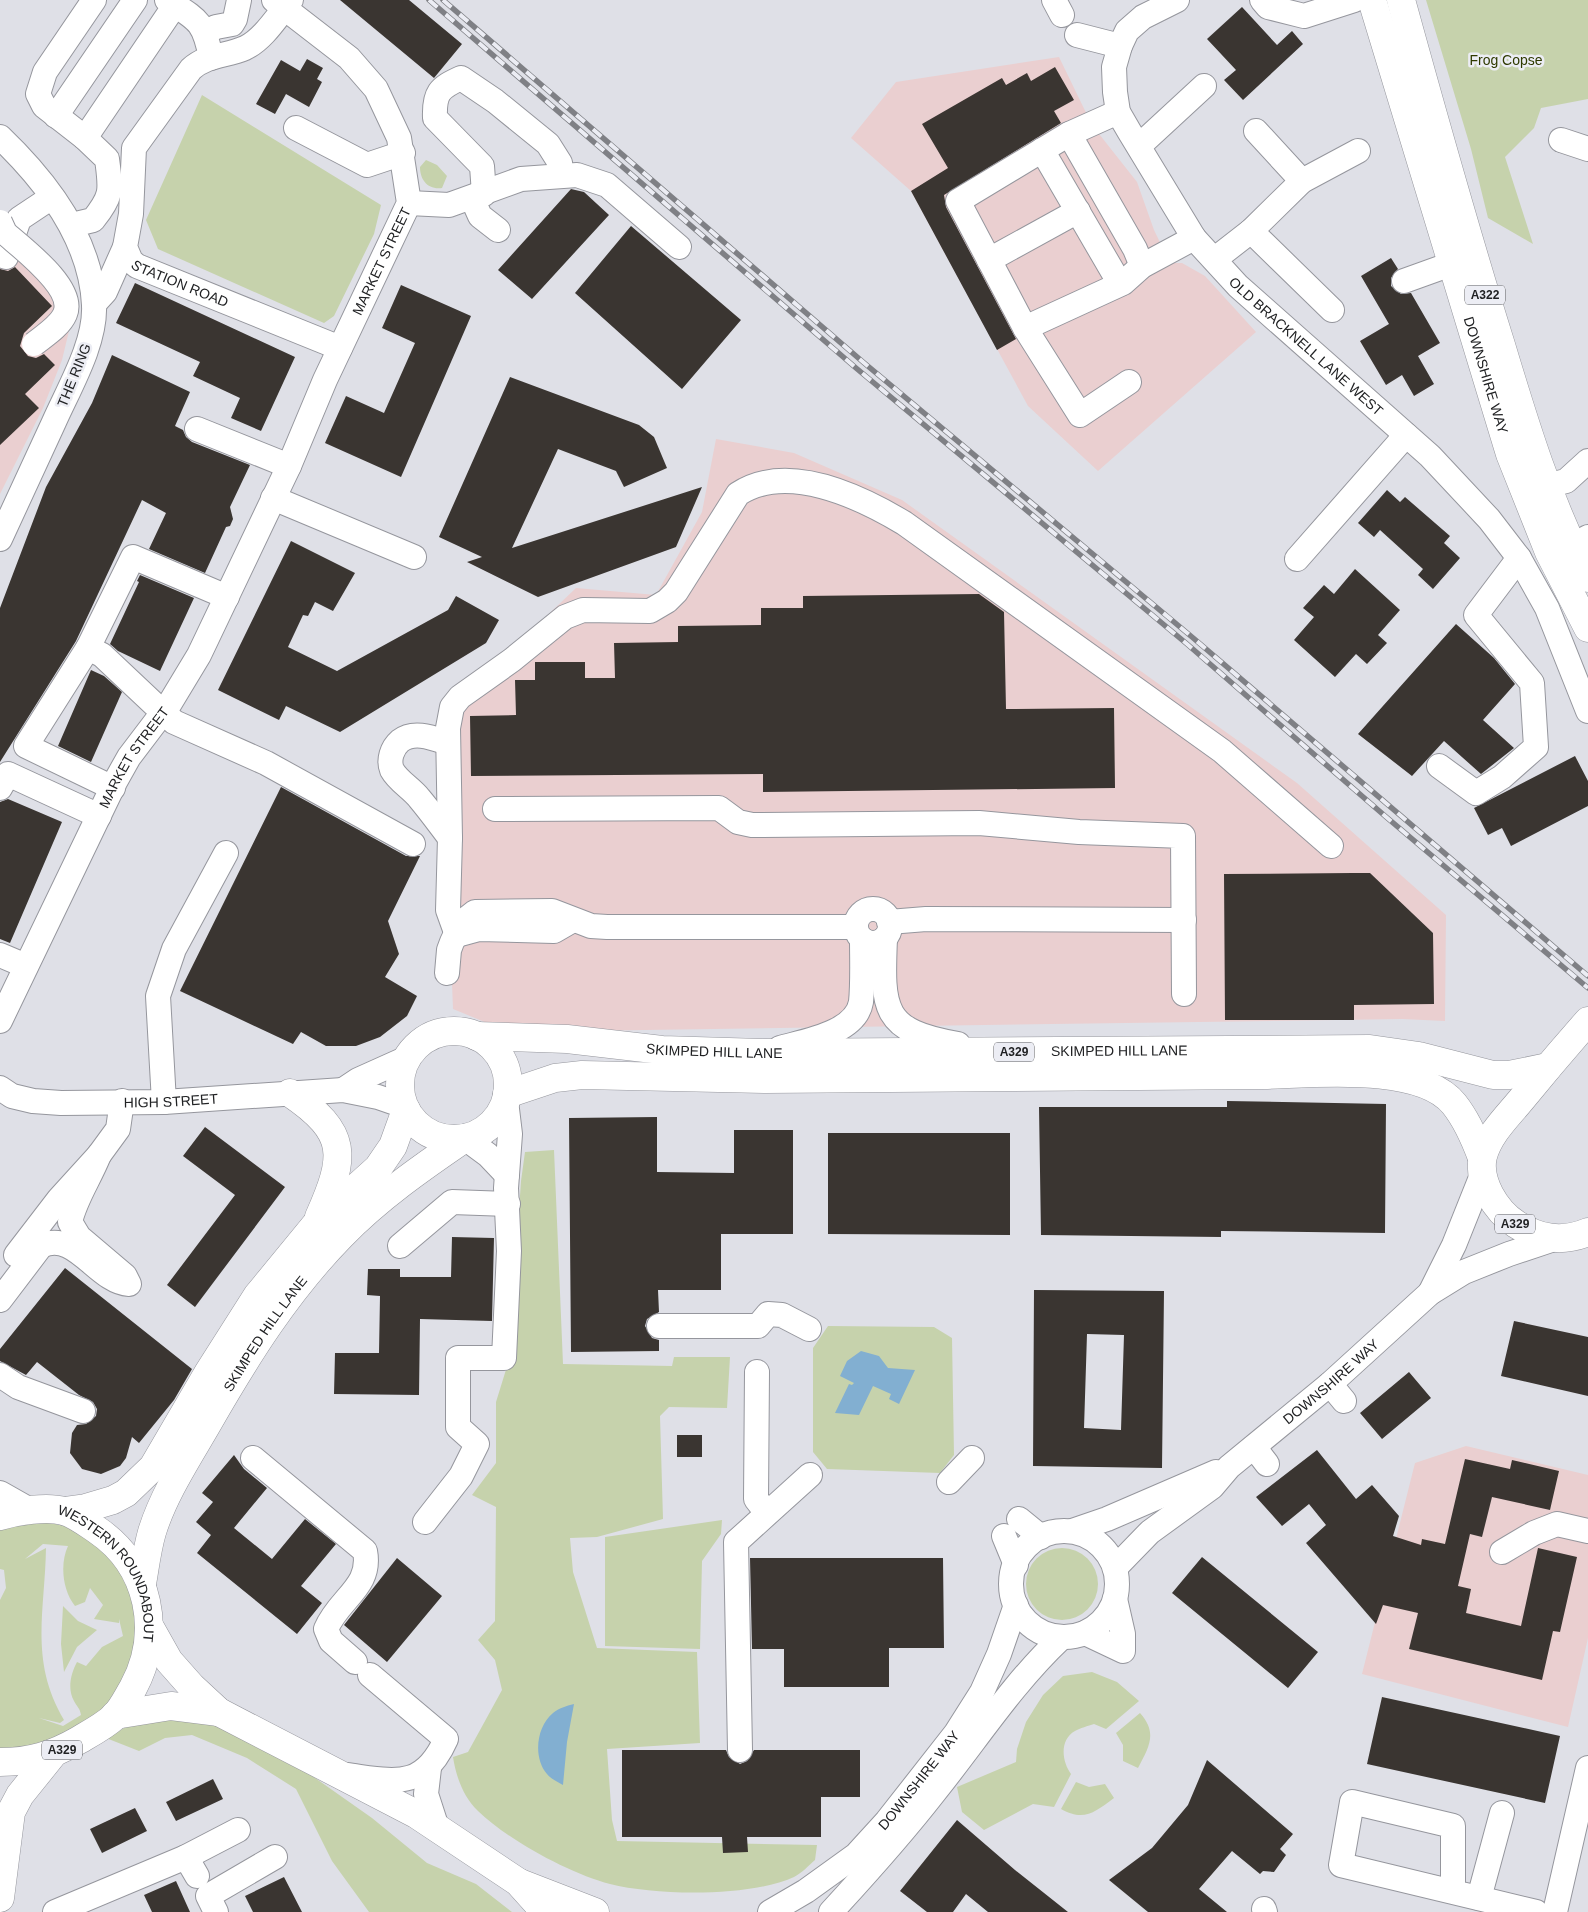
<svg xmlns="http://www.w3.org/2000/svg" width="1588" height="1912" font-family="Helvetica,sans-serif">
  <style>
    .commercial { fill: #eacfd0 }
    .green { fill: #c6d2ac; fill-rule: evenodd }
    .water { fill: #82afd1 }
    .building { fill: #3a3531; fill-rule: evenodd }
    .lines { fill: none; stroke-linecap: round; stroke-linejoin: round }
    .minor-casing { stroke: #95969d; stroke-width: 26 }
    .major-casing { stroke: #95969d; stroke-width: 29 }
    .highway-casing { stroke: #95969d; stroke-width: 29 }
    .minor { stroke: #fff; stroke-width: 24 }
    .major { stroke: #fff; stroke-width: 28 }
    .highway { stroke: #fff; stroke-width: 28 }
    .rail-casing { stroke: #7f8085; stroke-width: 5.5 }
    .rail { stroke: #ecedf4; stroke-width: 4; stroke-dasharray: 11; stroke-linecap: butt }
    .minor-bridge-casing { stroke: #95969d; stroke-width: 26; stroke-linecap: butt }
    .minor-bridge { stroke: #fff; stroke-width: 24 }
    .labels { text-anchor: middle; stroke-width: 5; stroke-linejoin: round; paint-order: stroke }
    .shield { fill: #ecedf4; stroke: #5e5f62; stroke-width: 1 }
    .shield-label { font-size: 12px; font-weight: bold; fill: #212224 }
    .park-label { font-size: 14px; fill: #2f3a00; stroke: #ecedf4 }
    .street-label { font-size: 14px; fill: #212224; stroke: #ecedf4 }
  </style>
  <rect width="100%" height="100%" fill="#dfe0e7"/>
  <path class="commercial" d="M1059,57L1092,125L1137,182L1154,230L1170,263H1182L1205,276L1256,332L1098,471L1028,406L911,191L851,138L896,82Z
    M0,218L74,310L62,360L43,408L0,494Z
    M716,439L794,453L902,500L1297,783L1446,915L1445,1021L1402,1019L509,1032L453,1009L441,701L509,652L576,588L656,595L702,512Z
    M1466,1446L1588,1475V1638L1568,1727L1362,1674L1415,1463Z"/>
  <path class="green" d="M1426,0H1588V99L1541,108L1534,128L1505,157L1533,244L1488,218L1471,149Z
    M202,95L381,205L374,234L334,316L324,323L158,249L146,220Z
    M426,160L437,165L447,176L442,188C428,190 420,180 420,167Z
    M554,1150L563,1364L672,1366L674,1357H730L727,1408L669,1407L660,1416L663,1519L597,1537L570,1538L573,1572L597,1648L697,1652L700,1743L607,1749L612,1820L617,1841L817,1845L815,1860C809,1865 802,1873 794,1877C750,1897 658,1896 610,1884C570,1874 508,1840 478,1811C463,1797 456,1776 453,1757L468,1752L502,1690L495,1660L478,1640L495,1621L496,1507L472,1495L496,1463V1402L509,1360L521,1181L525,1152Z
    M828,1326L934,1327L952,1338L954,1455L940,1473L827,1469L813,1452V1348Z
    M722,1520L721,1534L702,1561L700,1649L605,1646V1537Z
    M10,1523H50L65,1526L91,1539L122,1571L138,1616L131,1670L104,1709L46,1745L0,1751V1600L6,1588L4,1570L0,1569V1526ZM43,1544L68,1546C60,1563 62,1590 75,1606L85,1602L90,1588L103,1605L94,1619L119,1623V1619L123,1636L102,1647L86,1666L77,1662C71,1673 67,1689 74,1701C77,1707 80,1708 81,1715L63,1726L39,1718L60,1723L64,1720C29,1661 45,1611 46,1548L25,1559Z
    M1026 1584a36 36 0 1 1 72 0a36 36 0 1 1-72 0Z
    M63,1606L78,1621L97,1630L77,1647L64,1672L61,1644Z
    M1092,1672L1117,1682L1139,1701L1106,1729L1094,1724C1088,1726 1080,1728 1075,1731C1059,1740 1062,1762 1071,1774L1054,1807L1033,1804L984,1830L962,1812L957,1787L1016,1762L1017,1749L1026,1722L1043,1695L1063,1676Z
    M1140,1713C1158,1733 1149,1747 1138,1768L1123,1761V1745L1116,1733Z
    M176,1718L198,1719L224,1729L308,1773L372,1818L427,1863L476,1884L512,1912H369L332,1861L296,1789L247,1758L192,1735L165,1738L139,1751L106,1738L128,1726Z
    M1076,1782L1089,1787L1105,1784L1114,1798C1095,1812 1084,1822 1061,1809Z"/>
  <path class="water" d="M861,1351L879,1356L888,1368L915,1370L899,1404L889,1399L891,1394L873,1386L859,1415L835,1413L849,1384L852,1385L854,1383L840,1376L847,1361Z
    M574,1704L567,1742L563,1785C558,1782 551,1779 547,1774C533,1758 536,1727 553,1713C559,1708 566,1706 574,1704Z"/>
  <path class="building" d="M340,0H409L462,44L434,78Z
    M1242,7L1277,45L1292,31L1303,44L1243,100L1224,80L1236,70L1207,39Z
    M307,59L323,68L317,79L322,82L309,107L286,94L275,114L256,104L281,60L300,71Z
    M1055,67L1074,100L1054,111L1061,123L944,195L946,207L1016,339L997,350L911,191L948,168L922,124L1002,78L1006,85L1027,73L1031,81Z
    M571,189L584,192L609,215L532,299L498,270Z
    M631,226L741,320L682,389L575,293Z
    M1391,258L1398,269L1391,278V286L1401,294L1411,293L1440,343L1418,356L1434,384L1414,396L1402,375L1386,385L1360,341L1389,324L1361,276Z
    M15,267L52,306L24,333L20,346L28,356L36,358L44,354L55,365L25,394L39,408L0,445V269L8,271Z
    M135,283L295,357L261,431L231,418L240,398L193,376L200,362L116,323Z
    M401,285L471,316L401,477L325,443L346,396L384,413L415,343L382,328Z
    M112,355L190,392L175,426L183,430L186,437L192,442L250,465L230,507L233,519L230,526L226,527L205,573L149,549L166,513L142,500L76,641L0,762V608L46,487L92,403Z
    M510,377L639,425L654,437L667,468L624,487L616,471L558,449L512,548L702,487L676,547L538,597L467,562L482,557L439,537Z
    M1387,490L1400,502L1405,497L1450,536L1444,543L1460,558L1433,589L1418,575L1423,569L1380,530L1374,537L1358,523Z
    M291,541L355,573L333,611L315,602L308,616L303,615L288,647L337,671L448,610L456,596L499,620L486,643L340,732L286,706L279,720L218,690Z
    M1355,569L1400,610L1378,635L1387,643L1367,664L1356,654L1335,677L1294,640L1314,617L1303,608L1324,585L1334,594Z
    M140,575L194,598L160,671L118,651L110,644L139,582L137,581Z
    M979,594L1004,612L1006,709L1114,708L1115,788L763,792V774L471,776L470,716L516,715L515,680H535V662H585V678H615L614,643L678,642V626L761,625V608H803V596Z
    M1456,624L1494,658L1515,684L1483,720L1514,748L1481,774L1444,741L1412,776L1358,734Z
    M91,670L104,676L122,692L91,762L58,746Z
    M1575,756L1588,781V806L1511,846L1502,828L1488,835L1474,808Z
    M281,787L406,856H420L388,921L399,954L385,977L417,996L407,1016L380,1037L356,1046H326L301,1032L293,1044L180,991Z
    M8,799L62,822L10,943L0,939V802Z
    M1353,873H1370L1433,933L1434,1004L1354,1005V1020H1225L1224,874Z
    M1227,1101L1386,1104L1385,1233L1221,1231V1237L1041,1235L1039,1107H1227Z
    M657,1117V1172L734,1173V1130H793V1234H721V1290H658L659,1312L647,1319L645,1326L652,1338L659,1340V1351L571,1352L569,1118Z
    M205,1127L285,1187L195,1307L167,1285L235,1195L183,1156Z
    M828,1133H1010V1235L828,1234Z
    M452,1237L494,1238L492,1321L420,1319L419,1395L334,1394L335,1353H379L380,1296L367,1295L368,1269H400V1277H451Z
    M65,1268L192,1369L174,1400L139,1443L132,1437L126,1458L120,1466L101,1474L82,1469L70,1453L72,1433L77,1425L86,1424L96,1416L97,1409L93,1402L79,1395L37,1362L26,1375L0,1361V1349Z
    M1034,1290L1164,1291L1162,1468L1033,1466ZM1087,1334L1124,1335L1121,1430L1084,1428Z
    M1514,1321L1588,1337V1396L1501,1376Z
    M1409,1372L1431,1398L1382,1439L1360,1413Z
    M677,1435H702V1457H677Z
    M1317,1450L1356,1499L1372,1485L1399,1516L1393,1536L1421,1545L1422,1539L1445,1544L1465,1459L1510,1469L1512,1460L1559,1471L1550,1510L1492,1497L1482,1537L1470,1534L1458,1586L1471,1589L1466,1613L1521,1626L1538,1548L1577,1557L1560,1632L1553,1631L1542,1680L1409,1649L1418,1613L1383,1605L1376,1624L1306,1543L1326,1525L1309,1504L1282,1526L1256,1497Z
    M234,1455L244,1469L267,1488L234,1528L272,1559L305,1519L336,1544L301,1586L322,1603L297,1634L197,1553L211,1535L196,1522L213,1502L202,1493Z
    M1202,1557L1318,1652L1288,1688L1172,1593Z
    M397,1558L442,1596L387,1662L344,1625Z
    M750,1558H943L944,1648H889V1687H784V1649H752Z
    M1382,1697L1560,1736L1545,1803L1367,1764Z
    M622,1750H726L729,1757L740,1764L747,1761L754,1750H860V1797H821V1837H747L748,1852L723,1853L722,1837H622Z
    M1207,1760L1293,1834L1280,1849L1286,1855L1274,1872L1263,1871L1260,1874L1232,1851L1199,1889L1227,1912H1148L1109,1880L1152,1848L1188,1805Z
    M213,1779L223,1799L176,1821L166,1802Z
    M135,1808L147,1831L102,1853L90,1829Z
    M957,1820L1015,1870L1068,1912H988L966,1894L953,1912H927L900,1891Z
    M284,1877L302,1912H253L245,1896Z
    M176,1881L190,1912H152L144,1895Z"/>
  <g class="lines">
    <defs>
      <g id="minor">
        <path d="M167,0C198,20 204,21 211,58"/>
        <path id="s1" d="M291,0C278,15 264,39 245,48C227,56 206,55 191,69L134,148L131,214L125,247L131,261L137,266L340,348"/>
        <path d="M1054,0L1062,15"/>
        <path id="s2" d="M1177,0L1143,17L1127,31L1120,46L1114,67L1115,92L1118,112L1129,131L1194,238L1238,286L1430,456L1489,519L1519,558L1547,608L1588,711"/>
        <path d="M1262,0L1268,7L1304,16L1354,0"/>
        <path d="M206,32L216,27L232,24L235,19L239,0"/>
        <path d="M1077,35L1120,46"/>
        <path d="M1118,112L1069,134L1135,249L1142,266"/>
        <path d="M56,116L135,0"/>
        <path d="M296,128L367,165L403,153"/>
        <path d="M1256,131L1302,181"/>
        <path d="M1069,134L958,201L1025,328L1080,415L1129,382"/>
        <path d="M0,137C46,181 91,238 94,305C96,343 69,388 54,422C36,461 18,500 0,539"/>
        <path d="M85,138L175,5"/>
        <path d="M1561,140L1588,149"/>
        <path d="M1139,146L1204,86"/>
        <path d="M1042,150L1120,284"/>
        <path d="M484,194L482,166L435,118C434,93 439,88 461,78L495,101L548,144L560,163L562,175"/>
        <path d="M472,198L480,216L498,230"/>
        <path d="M409,203L449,205L521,179L577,175L607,185L679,247"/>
        <path d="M72,225L93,220C113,195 111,190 107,159L85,138L44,106L38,94L45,72L94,0"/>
        <path d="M1251,231L1332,310"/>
        <path d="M6,257L19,219L52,197"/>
        <path d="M1215,259L1251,231L1302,181L1358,151"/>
        <path d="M989,260L1078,211"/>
        <path d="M1404,281L1468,258"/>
        <path d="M94,304L105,292L125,247"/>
        <path d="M1025,328L1123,283L1142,266L1194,238"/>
        <path d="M197,429L289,466"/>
        <path d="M1546,486L1566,481L1588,461"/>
        <path d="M273,498L414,557"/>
        <path d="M1571,546L1588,537"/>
        <path d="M1297,559L1406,435"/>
        <path d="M88,648L102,655L154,704"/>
        <path d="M169,717L174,722L266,763L413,844"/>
        <path d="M448,743C433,738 414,730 400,741C392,748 388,760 392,770C398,781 411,788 419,798C430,811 440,825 450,838"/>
        <path d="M1439,766L1476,793L1502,777L1536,747L1532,683L1476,615L1519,558"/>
        <path d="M0,788L8,774L99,816"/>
        <path d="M113,788L26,746L88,648L133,557L227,597"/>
        <path d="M495,809L719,808L738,822L752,825L979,823L1079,832L1183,836L1184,994"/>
        <circle cx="873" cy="926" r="17"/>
        <path d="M889,922L926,919L1184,920"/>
        <path d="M457,935L448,910L450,838L448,728L452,707L460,697L512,660L565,617L583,610L650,611L667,601L676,592L738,494C787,462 859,496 904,523L1222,751L1331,846"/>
        <path d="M457,935L479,929L554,931L573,920"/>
        <path d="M885,938C882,1010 882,1031 958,1044"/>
        <path d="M0,955L26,966"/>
        <path d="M447,973L449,950L452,942L461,923L475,912L552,911L591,926L607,927H856"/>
        <path id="s3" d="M0,1021L115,782L129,757L170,703L199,655L289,466L325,380L409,203L399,138L376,89L349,58L274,0"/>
        <path d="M780,1048C805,1041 856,1033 861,1002C863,982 862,960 862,939"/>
        <path id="s4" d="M0,1088L12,1096L33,1101L61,1103L164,1102L343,1090L378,1097L404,1106"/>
        <path d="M343,1090L358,1080L407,1058"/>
        <path d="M164,1102L158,996L174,949L226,853"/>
        <path d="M465,1138L488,1155L507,1175"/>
        <path d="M400,1246L452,1202L508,1204"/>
        <path d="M16,1255L59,1199L99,1155L118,1129L122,1101"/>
        <path d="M1430,1293L1454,1245L1482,1175"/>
        <path d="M0,1300L41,1246C75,1229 97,1282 129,1284L125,1276L79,1237L70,1222C75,1199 90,1178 99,1155"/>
        <path d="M659,1326H758L768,1314L782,1315L809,1329"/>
        <path d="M757,1372L756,1499L767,1513"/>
        <path d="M0,1375L18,1387L83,1411"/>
        <path d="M1330,1384L1344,1401"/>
        <path d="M1254,1447L1267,1464"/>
        <path d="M253,1458L365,1551C372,1587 339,1598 326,1629L331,1641L355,1662"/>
        <path d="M949,1482L972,1458"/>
        <path d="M0,1493L30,1510"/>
        <path d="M1019,1519L1041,1537"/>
        <path d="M425,1522L461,1476L477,1444L458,1427V1358H504L509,1251L506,1188L510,1134L506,1101"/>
        <path d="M1072,1531L1107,1519L1216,1472"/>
        <circle cx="1064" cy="1584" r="53"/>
        <path d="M1004,1536L1016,1565"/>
        <path d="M1502,1552L1534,1533L1557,1524L1588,1531"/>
        <path id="s5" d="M1115,1568L1150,1532L1212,1487L1229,1467L1330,1384L1430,1293L1464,1272L1509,1254L1554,1239"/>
        <path d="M1085,1633L1123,1651V1634L1115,1599"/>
        <path d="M740,1750L736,1542L810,1475"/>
        <path d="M429,1768L426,1794L437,1828"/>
        <path d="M346,1775C394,1781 423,1791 446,1739L370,1675"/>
        <path d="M186,1857L197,1876"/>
        <path d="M1453,1892V1826L1352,1802L1341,1865L1536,1912"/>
        <path d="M1479,1898L1502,1813"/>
        <path d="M1264,1909L1265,1912"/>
        <path d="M55,1912L186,1857L238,1830"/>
        <path d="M216,1912L208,1896L275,1857"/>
        <path id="s6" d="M770,1912L806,1891L856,1855L887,1821L956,1733L982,1692L999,1654L1016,1605"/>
        <path d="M831,1912C866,1874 901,1835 933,1794C976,1741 1011,1685 1061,1638"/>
        <path d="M1555,1912L1588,1768"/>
      </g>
      <g id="major">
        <path d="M1588,1021C1565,1047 1543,1073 1521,1100C1507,1117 1489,1134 1483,1156C1477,1181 1496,1211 1516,1224C1539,1239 1562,1243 1588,1232"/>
        <circle cx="454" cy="1085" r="54"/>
        <path id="s7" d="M476,1036L567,1039L662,1050L762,1053L1370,1049L1419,1056L1493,1075H1509L1548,1067"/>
        <path d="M290,1093C349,1133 346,1156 319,1217"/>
        <path d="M507,1094L555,1078L582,1075L766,1079L1264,1075C1313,1074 1420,1062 1454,1104C1466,1119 1475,1139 1482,1158"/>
        <path d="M64,1511L86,1508L113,1500L126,1493L153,1467L208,1373L257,1296L317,1223L378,1168L393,1146L406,1110"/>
        <path id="s8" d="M0,1516C17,1511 47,1506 64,1511C75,1514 88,1524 97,1530C150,1566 163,1633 133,1688C127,1698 122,1709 114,1717C104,1726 91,1733 79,1740C53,1755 30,1762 0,1762"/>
        <path id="s9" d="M142,1584C145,1567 147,1549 152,1532C164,1493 189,1456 209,1421C247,1355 287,1291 341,1236C378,1198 421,1168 465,1138"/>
        <path d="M151,1629L169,1661L192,1687L219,1712L416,1814L518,1882L545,1912"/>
        <path d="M115,1715L171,1706L219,1712"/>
        <path d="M520,1883L595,1912"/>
        <path d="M0,1898L11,1812L20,1795L53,1754"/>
      </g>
      <g id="highway">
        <path id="s10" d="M1372,0L1510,454L1549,552L1588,628"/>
        <path d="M1401,0C1433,116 1465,231 1501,345C1525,425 1549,504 1588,578"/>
      </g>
    </defs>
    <use href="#minor" class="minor-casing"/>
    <use href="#major" class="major-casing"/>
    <use href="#highway" class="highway-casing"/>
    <use href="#minor" class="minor"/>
    <use href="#major" class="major"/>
    <use href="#highway" class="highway"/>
    <defs>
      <path id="rail" d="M429,0L856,368L1187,644L1385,816L1588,988
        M443,0L863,362L1192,637L1588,976"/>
    </defs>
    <use href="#rail" class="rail-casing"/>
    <use href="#rail" class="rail"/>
    <defs>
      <path id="minor-bridge" d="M0,222L5,233C23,249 76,288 65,314C60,326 44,336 34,344"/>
    </defs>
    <use href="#minor-bridge" class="minor-bridge-casing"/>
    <use href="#minor-bridge" class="minor-bridge"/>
  </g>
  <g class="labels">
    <g class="shield">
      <rect x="1465" y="285.5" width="40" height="19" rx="4"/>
      <rect x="994" y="1042.5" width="40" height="19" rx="4"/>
      <rect x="1495" y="1214.5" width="40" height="19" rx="4"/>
      <rect x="42" y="1740.5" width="40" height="19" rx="4"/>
    </g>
    <g class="shield-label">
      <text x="1485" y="299">A322</text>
      <text x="1014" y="1056">A329</text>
      <text x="1515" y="1228">A329</text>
      <text x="62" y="1754">A329</text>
    </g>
    <g class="park-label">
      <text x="1506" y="65">Frog Copse</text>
    </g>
    <g class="street-label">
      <text dy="5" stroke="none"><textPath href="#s3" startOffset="852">MARKET STREET</textPath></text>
      <text dy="5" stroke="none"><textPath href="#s1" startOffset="392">STATION ROAD</textPath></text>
      <text dy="5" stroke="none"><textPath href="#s2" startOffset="446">OLD BRACKNELL LANE WEST</textPath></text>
      <text transform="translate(74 375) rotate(-68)" y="5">THE RING</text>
      <text dy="5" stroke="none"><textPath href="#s10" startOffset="392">DOWNSHIRE WAY</textPath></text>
      <text dy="5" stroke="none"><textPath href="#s3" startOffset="296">MARKET STREET</textPath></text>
      <text dy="5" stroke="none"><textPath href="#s7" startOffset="239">SKIMPED HILL LANE</textPath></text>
      <text dy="5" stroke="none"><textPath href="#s7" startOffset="644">SKIMPED HILL LANE</textPath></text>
      <text dy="5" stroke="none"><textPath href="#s4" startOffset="174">HIGH STREET</textPath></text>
      <text dy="5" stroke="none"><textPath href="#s9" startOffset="282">SKIMPED HILL LANE</textPath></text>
      <text dy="5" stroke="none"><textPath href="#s5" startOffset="286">DOWNSHIRE WAY</textPath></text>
      <text dy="5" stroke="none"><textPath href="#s8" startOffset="146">WESTERN ROUNDABOUT</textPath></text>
      <text dy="5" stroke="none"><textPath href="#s6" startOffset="201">DOWNSHIRE WAY</textPath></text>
    </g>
  </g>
</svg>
